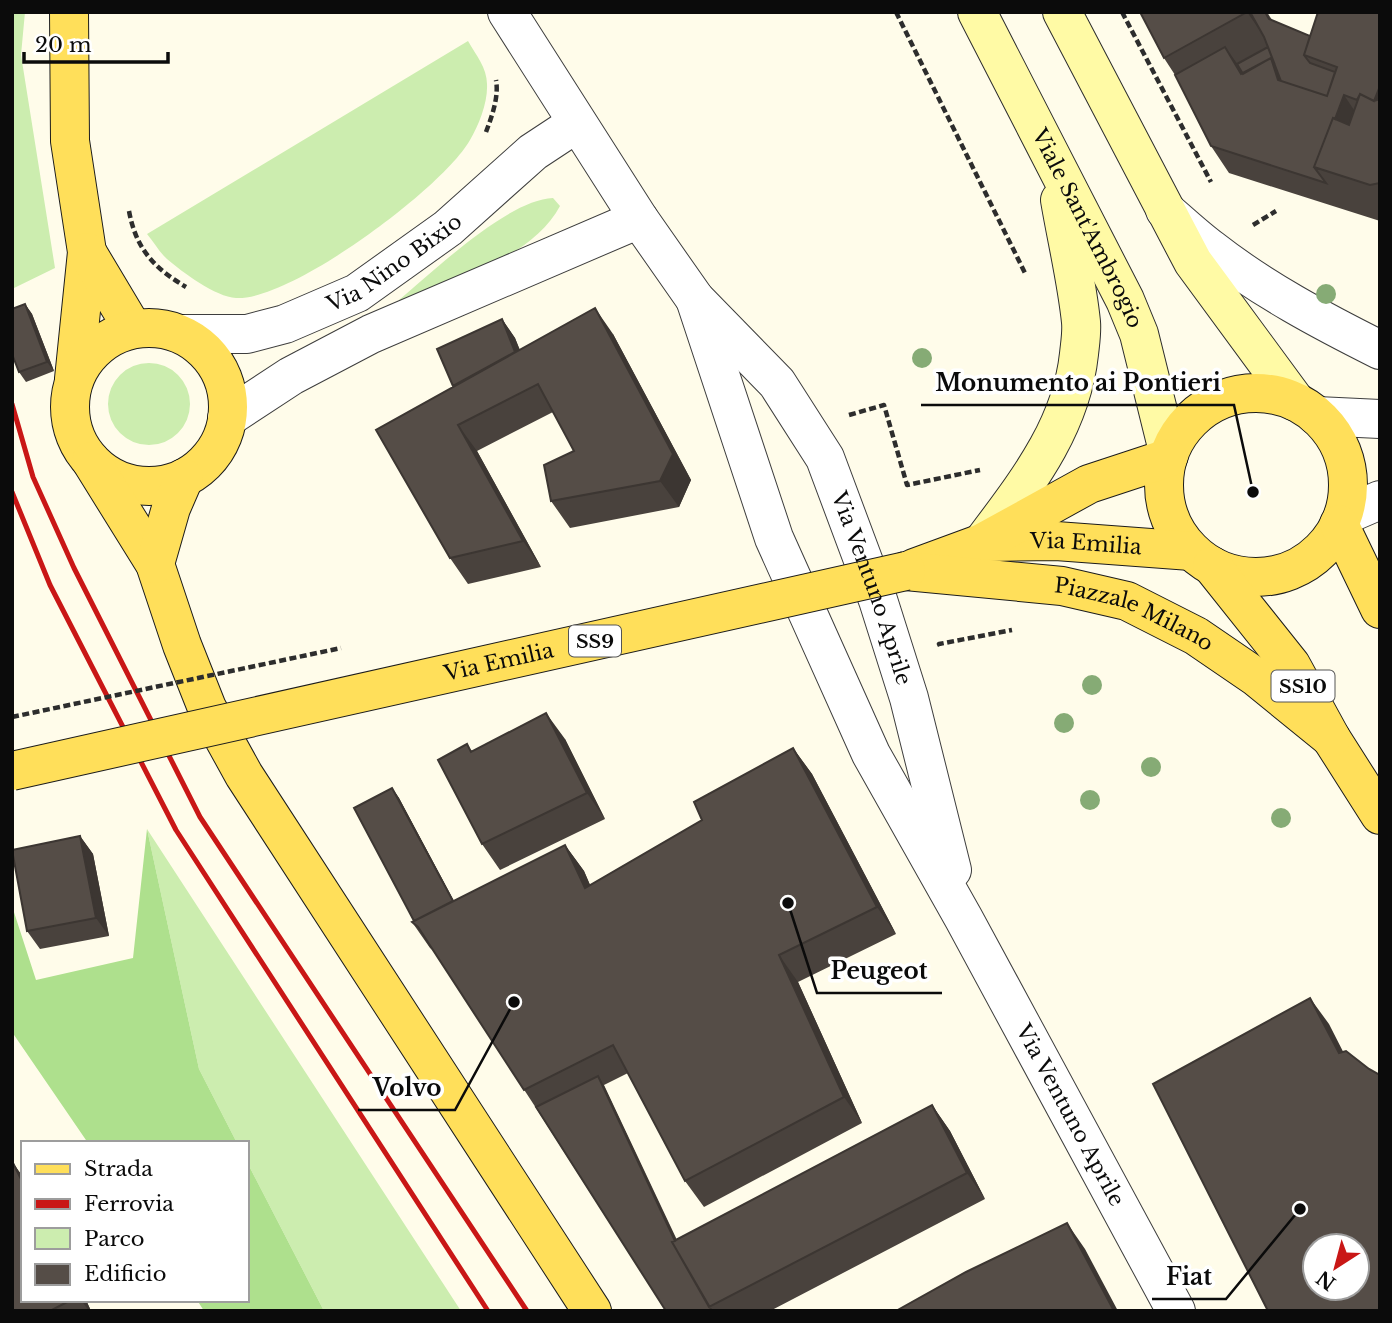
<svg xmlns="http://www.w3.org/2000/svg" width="1392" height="1323" font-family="'Libre Baskerville',serif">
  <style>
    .green { fill: #ccedaf }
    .forest { fill: #aee08d }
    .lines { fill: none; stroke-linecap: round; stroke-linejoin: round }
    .street-casing { stroke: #3e3e3e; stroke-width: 40 }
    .secondary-casing { stroke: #2d2d2d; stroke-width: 40 }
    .primary-casing { stroke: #1c1c1c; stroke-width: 40 }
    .path { stroke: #2d2d2d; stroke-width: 4.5; stroke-dasharray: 7 3.5; stroke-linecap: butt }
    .street { stroke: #fff; stroke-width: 38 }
    .secondary { stroke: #fffaa5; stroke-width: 38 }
    .primary { stroke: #ffdf5a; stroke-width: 38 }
    .rail { stroke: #c91716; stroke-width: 5 }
    .primary-bridge-casing { stroke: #1c1c1c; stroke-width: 40; stroke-linecap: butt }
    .path-bridge { stroke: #2d2d2d; stroke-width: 4.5; stroke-dasharray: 7 3.5; stroke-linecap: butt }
    .primary-bridge { stroke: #ffdf5a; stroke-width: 38 }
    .tree { fill: #86ab75 }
    .wall { fill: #49423d }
    .shaded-wall { fill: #3c3632 }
    .building { fill: #554d47; stroke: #3c3632; stroke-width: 2; fill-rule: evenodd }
    .labels { text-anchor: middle; stroke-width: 7; stroke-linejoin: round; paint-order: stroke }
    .shield { fill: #fff; stroke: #545454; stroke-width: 2 }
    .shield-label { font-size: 19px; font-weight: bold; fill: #0b0b0b }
    .street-label { font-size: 21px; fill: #0b0b0b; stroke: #fff }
    .leader { fill: none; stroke: #0b0b0b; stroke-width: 2.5 }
    .callout-dot { fill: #0b0b0b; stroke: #fff; stroke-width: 2.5 }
    .callout-label { font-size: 23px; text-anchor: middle; font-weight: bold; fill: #0b0b0b; stroke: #fff; stroke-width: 7; stroke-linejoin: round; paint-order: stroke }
  </style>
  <rect width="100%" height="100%" fill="#fffcea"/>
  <path class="green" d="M12,12H25L21,55L55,268L12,289Z
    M468,41C476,55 487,68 487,84C488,102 479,125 470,140C443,188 291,301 236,298C216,297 182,272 167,259C159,252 154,242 147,234Z
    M553,198L560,206C532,259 450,281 398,304L399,300C434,271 507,200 553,198Z
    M108 404a41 41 0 1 1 82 0a41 41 0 1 1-82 0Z
    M147,829L461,1311H324L247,1162V1143H237L199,1069Z"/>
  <path class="forest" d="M147,829L199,1069L237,1143H88L12,1032V906L36,980L133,958Z
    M247,1162L324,1311H204L197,1300H247Z"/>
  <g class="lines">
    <defs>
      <g id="street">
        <path id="s1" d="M507,12L639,219L695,299L777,383L825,458L878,600L909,698L952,870"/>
        <path d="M1165,210C1180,223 1195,237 1211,249C1262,289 1322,321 1380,350"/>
        <path id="s2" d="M695,299L774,538L871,754L964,919L1176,1311"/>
        <path id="s3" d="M183,334H247L285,324L357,293L448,228L533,152L577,123"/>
        <path d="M1317,416L1380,419"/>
        <path d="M227,418L291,376L371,334L639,219"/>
        <path d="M1343,516L1380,500"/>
      </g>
      <g id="secondary">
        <path id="s4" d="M977,12L1125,300L1139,334L1169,455"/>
        <path d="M1062,12L1193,262L1296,402"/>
        <path d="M982,543C1025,485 1071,429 1079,354C1080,344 1082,333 1081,322C1077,282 1067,241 1060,200"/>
      </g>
      <g id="primary">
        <path d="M69,12L70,141L87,252L74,379"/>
        <path d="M87,252L133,329"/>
        <circle cx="149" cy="407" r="79"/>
        <circle cx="1256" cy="485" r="92"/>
        <path d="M91,461L155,564L182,645L207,708L244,775L592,1311"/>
        <path d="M1339,524L1380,609"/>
        <path id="s5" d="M988,542L1056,541L1191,551"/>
        <path d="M155,564L171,508L184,478"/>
        <path d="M1212,566L1291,665L1331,738L1380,815"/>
        <path d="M914,568L982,543L1089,484L1168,458"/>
        <path id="s6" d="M906,571L1062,586L1127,601L1196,636L1256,677L1331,738"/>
      </g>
    </defs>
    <use href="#street" class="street-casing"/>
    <use href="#secondary" class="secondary-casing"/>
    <use href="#primary" class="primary-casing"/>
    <path class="path" d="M896,12L1026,275
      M1122,12L1211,182
      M486,132C492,116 499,97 496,80
      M129,211C136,249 154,268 186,287
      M1253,225L1276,211
      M849,415L884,405L907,485L980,470
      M940,646L939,644L1012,630"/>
    <use href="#street" class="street"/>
    <use href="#secondary" class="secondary"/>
    <use href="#primary" class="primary"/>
    <path class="rail" d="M12,404L33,477L74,568L200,817L527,1311
      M12,492L50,585L176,830L488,1311"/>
    <defs>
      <g id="primary-bridge">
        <path id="s7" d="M12,771L906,571"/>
      </g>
    </defs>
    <use href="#primary-bridge" class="primary-bridge-casing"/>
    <path class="path-bridge" d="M12,717L341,648"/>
    <use href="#primary-bridge" class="primary-bridge"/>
  </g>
  <g class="tree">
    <circle cx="1326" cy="294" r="10"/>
    <circle cx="922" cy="358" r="10"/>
    <circle cx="1092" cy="685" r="10"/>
    <circle cx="1064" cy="723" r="10"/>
    <circle cx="1151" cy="767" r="10"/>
    <circle cx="1090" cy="800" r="10"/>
    <circle cx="1281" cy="818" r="10"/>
  </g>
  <path class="wall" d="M1140,12H1267L1272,20L1310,36L1380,12V221L1229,173L1211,146L1175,75L1164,58Z
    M25,304L32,314L54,371L26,382L19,372Z
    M502,319L515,338L520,350L613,334L691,480L679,507L570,528L551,501L574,451L553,412L477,451L541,567L468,584L450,558L453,386Z
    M565,739L605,819L500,870L482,844L467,744L472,752Z
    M793,748L812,774L896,934L798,982L862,1123L704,1207L685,1181L628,1073L604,1085L677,1240L932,1105L950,1131L985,1199L770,1311H666L536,1108L434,951L430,948L412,922L414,921L392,788L399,798L454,901L565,845L584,871L590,885L702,820Z
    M80,836L93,854L109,936L40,949L27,931Z
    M13,1163L23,1177V1300H86L91,1311H12Z"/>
  <path class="shaded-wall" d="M1247,12H1252L1277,55L1284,87L1278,80L1271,58V46Z
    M1225,47L1244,73L1241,74Z
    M1342,75L1344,95L1362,122L1331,130Z
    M1380,86V116L1373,106Z
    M25,304L32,314L54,371L47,362Z
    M595,308L613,334L691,480L679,507L660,481Z
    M502,319L515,338L531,380L518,361Z
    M458,425L477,451L541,567L523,541Z
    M546,713L565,739L605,819L587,793Z
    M793,748L812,774L896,934L877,907Z
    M392,788L399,798L468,928L462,918Z
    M80,836L93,854L109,936L96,918Z
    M565,845L584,871L603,915L585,888Z
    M779,955L798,982L862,1123L844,1097Z
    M1310,998L1329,1024L1357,1079L1339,1053Z
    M598,1076L604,1086L690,1269L683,1259Z
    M932,1105L950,1131L985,1199L967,1173Z
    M13,1163L23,1177V1183Z
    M1067,1223L1085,1249L1118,1311H1114Z
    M81,1300H86L91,1311H89Z"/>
  <path class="building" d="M1140,12H1247L1164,58Z
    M1250,12H1265L1269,19L1310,36L1304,55L1310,63L1335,72L1327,96L1281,81L1264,37Z
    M1318,12H1380V86L1374,101L1360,94L1357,100L1344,95L1335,119L1333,118L1314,167L1326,183L1211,146L1175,75L1225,47L1241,74L1271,58L1278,80L1327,96L1337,67L1304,55Z
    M1268,47L1275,65L1271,58L1243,74L1237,64Z
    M1360,94L1374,101L1380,99V183L1370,185L1314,167L1333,118L1349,125Z
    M25,304L47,362L19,372L12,354V309Z
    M595,308L673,454L660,481L551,501L544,465L574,451L538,384L458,425L523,541L450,558L376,430Z
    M502,319L515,352L453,386L437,349Z
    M546,713L587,793L482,844L438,760L467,744L471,752Z
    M793,748L877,907L779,955L844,1097L685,1181L613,1045L524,1090L418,927L412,922L565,845L585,888L702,820L694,802Z
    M392,788L453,901L414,921L354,808Z
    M80,836L96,918L27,931L12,850Z
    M1310,998L1339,1053L1346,1051L1369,1069L1380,1075V1311H1268L1153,1084ZM1315,1246H1357V1288H1315Z
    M598,1076L675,1241L672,1242L712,1311H666L536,1107Z
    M932,1105L967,1173L709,1307L672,1242Z
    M13,1163L23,1183V1300H71L50,1311H12V1164Z
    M1067,1223L1114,1311H896L966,1272Z"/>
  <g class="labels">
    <g class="shield">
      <rect x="569" y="625.5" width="52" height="31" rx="5"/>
      <rect x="1271.5" y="670.5" width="63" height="31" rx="5"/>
    </g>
    <g class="shield-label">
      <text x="595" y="648">SS9</text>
      <text x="1303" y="693">SS10</text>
    </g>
    <g class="street-label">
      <text dy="7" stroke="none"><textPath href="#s4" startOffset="243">Viale Sant'Ambrogio</textPath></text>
      <text dy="7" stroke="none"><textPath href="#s3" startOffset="229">Via Nino Bixio</textPath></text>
      <text dy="7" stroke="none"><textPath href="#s5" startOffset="98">Via Emilia</textPath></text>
      <text dy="7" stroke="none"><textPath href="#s1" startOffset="688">Via Ventuno Aprile</textPath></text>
      <text dy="7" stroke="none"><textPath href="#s6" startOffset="234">Piazzale Milano</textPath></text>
      <text dy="7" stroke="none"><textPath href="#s7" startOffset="499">Via Emilia</textPath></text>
      <text dy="7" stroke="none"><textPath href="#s2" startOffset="901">Via Ventuno Aprile</textPath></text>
    </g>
  </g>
  <path class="leader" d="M1253 492L1234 405H921M788 903L817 993H942M514 1002L455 1110H358M1300 1209L1226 1299H1152"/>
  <g class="callout-dot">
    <circle cx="1253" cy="492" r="7"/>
    <circle cx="788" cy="903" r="7"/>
    <circle cx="514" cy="1002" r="7"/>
    <circle cx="1300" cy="1209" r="7"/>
  </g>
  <g class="callout-label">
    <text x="1078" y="391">Monumento ai Pontieri</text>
    <text x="879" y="979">Peugeot</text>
    <text x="407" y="1096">Volvo</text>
    <text x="1189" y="1285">Fiat</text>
  </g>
  <rect width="1392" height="1323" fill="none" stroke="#0b0b0b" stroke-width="28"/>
  <rect x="21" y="1141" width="228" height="161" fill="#ffffff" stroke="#9d9d9d" stroke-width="2"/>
  <rect x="35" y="1164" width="35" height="10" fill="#ffdf5a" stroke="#9d9d9d" stroke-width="2"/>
  <text x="84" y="1176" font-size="21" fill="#0b0b0b">Strada</text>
  <rect x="35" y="1199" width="35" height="10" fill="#c91716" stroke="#9d9d9d" stroke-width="2"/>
  <text x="84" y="1211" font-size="21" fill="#0b0b0b">Ferrovia</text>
  <rect x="35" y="1228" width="35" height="21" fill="#ccedaf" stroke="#9d9d9d" stroke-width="2"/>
  <text x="84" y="1246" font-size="21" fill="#0b0b0b">Parco</text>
  <rect x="35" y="1264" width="35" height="21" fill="#554d47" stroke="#9d9d9d" stroke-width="2"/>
  <text x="84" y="1281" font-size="21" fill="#0b0b0b">Edificio</text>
  <g transform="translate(1336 1267) rotate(216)"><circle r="33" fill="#ffffff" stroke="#9d9d9d" stroke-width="2"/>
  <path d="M0-5L12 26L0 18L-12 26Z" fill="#c91716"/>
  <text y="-10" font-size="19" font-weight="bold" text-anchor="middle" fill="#0b0b0b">N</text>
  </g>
  <path d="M24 52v10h144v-10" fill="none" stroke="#0b0b0b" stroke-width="3.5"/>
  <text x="35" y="52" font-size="21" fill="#0b0b0b" stroke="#ffffff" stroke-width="5" paint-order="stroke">20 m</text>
</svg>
